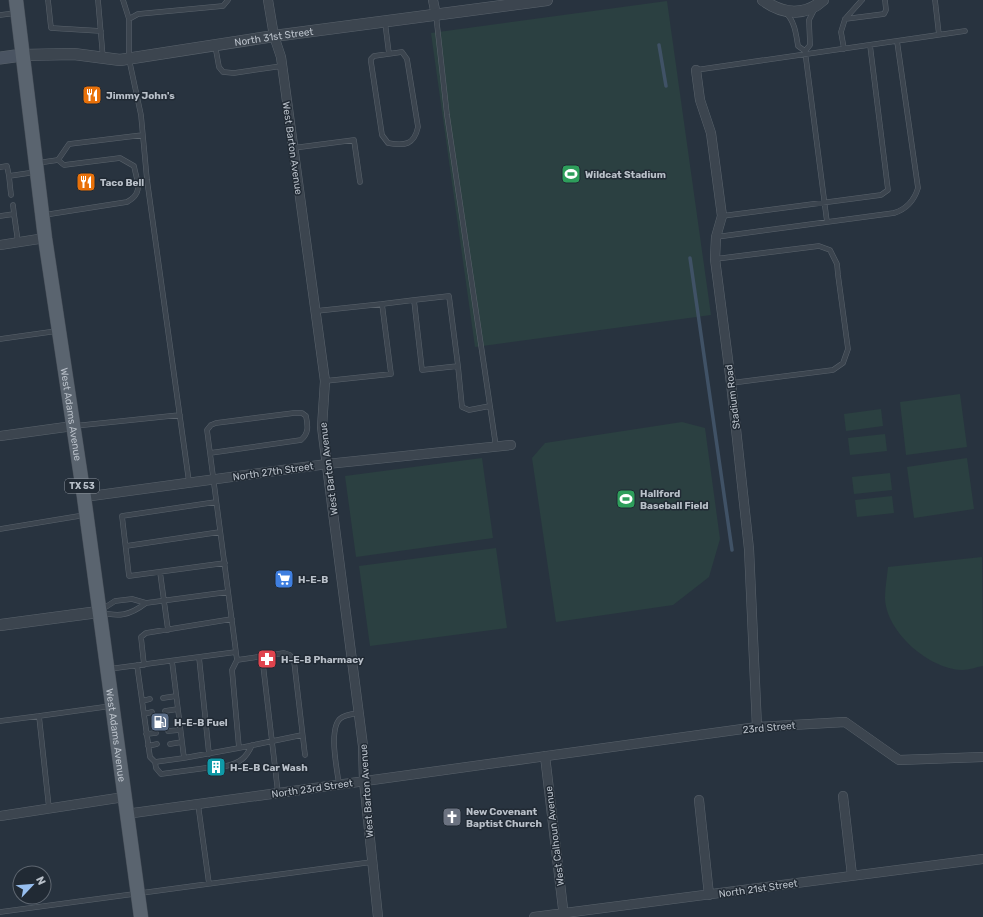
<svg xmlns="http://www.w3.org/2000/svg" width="983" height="917" font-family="Rubik,sans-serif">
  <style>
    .green { fill: #2b4041 }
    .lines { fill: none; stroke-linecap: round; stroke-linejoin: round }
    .stream { stroke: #405266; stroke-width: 3.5 }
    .service-casing { stroke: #5a636c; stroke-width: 5.5 }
    .minor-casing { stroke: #5a636c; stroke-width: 10 }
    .tertiary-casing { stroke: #5a636c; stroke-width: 12 }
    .secondary-casing { stroke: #5a636c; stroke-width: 13 }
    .primary-casing { stroke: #464e58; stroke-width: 15 }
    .service { stroke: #3c454f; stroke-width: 4.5 }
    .minor { stroke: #3c454f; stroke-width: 9 }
    .tertiary { stroke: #3c454f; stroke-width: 11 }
    .secondary { stroke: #4a5462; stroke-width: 12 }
    .primary { stroke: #5a646f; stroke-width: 14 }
    .labels { text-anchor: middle; stroke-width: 3; stroke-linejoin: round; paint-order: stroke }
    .shield { fill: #212a34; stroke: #8b939c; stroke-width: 1 }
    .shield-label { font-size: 9px; font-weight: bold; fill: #b9c0c9 }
    .street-label { font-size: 10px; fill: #b9c0c9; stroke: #212a34 }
    .poi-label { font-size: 10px; font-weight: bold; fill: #b9c0c9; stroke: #212a34; text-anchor: start }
  </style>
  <rect width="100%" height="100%" fill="#28333f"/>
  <path class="green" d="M667,1L711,315L475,347L431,33Z
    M960,394L967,447L906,455L900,402Z
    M881,409L883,426L846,431L844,414Z
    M682,422L705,428L720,539L709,577L673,605L556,622L532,458L545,443Z
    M885,434L887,451L850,455L848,438Z
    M482,458L493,538L356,557L345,476Z
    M967,458L974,509L914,518L907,467Z
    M890,473L892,490L854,494L852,477Z
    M892,496L894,513L857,517L855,500Z
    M496,548L507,628L370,646L359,566Z
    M982,557L983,666C976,667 969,670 962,670C929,669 886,632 885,598C885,588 887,577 888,567Z"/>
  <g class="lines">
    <path class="stream" d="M659,45L666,86
      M690,258L732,550"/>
    <defs>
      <path id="service" d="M48,0L51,28L101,31
        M98,0L103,58
        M123,0L129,19V59L141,115L147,180L189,482
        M935,0L939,35
        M786,13C795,22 796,34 798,46L805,51L827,222
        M0,15L16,13
        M436,15L447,115L490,406
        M129,19L138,14L223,6L228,0
        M845,19L884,14L886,10L885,0
        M385,22L389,54
        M215,45L219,67L223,72L234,73L282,66
        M844,49L841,32L845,19L862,0
        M805,51L810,45L809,20L814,10
        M402,52L407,59L418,127C414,145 405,146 388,143L382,135L371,62V59L374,56Z
        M696,70L965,31
        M293,148L354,140L360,182
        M58,160L69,144L143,135
        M37,163L58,160L64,165L120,158L134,166C137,182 144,193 127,202L44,215
        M0,167L7,166L9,176L36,172
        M9,176L11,195
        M13,205L14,214
        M0,216L14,214L18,242
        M722,216L881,195L888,190L870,45
        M716,237L894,213C907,209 914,201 918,188L897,41
        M715,259L819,246L830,250L837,264L838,275L848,349L843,363L833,370L731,383
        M382,304L414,300L422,370L458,366L449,296L414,300
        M316,311L382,304L391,374L325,381
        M0,339L57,331
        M458,366L462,407L469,410L490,406L496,447
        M74,426L180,415
        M210,453L301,440C309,433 308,426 306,416L302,413H294L216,423L211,425L207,430L237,660L284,653L290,655L294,661L305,755
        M216,502L122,516L129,576L225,563
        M0,529L85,515
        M126,546L220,532
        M160,572L168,630
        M132,599L146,603C129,616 119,617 98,612L115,601Z
        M146,603L228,592
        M262,656L278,793
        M199,657L209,754
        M237,660L232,670L239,748L302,735
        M172,661L184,758L239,748
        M137,665L150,757L155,762L184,758
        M144,665L141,637L146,633L232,619
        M109,669L236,652
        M163,698L176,696
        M142,701L150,699
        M165,711L178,709
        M144,714L152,712
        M0,721L39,716
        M168,731L180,730
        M146,734L156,733
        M170,744L182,742
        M148,746L157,744
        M155,762L156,768L161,774L206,768
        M226,766C240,763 246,758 252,745
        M339,784C337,770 328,727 341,718C345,715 353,714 359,713
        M198,804L209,884
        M49,808L39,716L111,706
        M0,912L372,862"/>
      <path id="minor" d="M268,0L274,36L281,57L325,381L322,427L363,746L364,781L378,917
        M433,0L436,15
        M696,70L700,100L711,133L722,216L716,237L715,259L731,383L749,549L757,727
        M0,245L45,238
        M0,436L73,426
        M84,497L327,464L511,445
        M545,756L564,917
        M843,796L852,875
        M699,800L709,895
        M126,814L757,727L845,722L899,760L983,757
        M0,816L124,797
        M534,917L983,859"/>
      <g id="tertiary">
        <path d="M763,0C782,14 805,17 823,0"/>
        <path id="s1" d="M22,55L74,54L120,60L274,36L547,0"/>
        <path d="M0,625L98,612"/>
      </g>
      <path id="secondary" d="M0,58L22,55"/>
      <g id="primary">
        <path id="s2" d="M16,0L45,238L84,497L141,917"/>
      </g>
    </defs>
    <use href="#service" class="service-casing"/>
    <use href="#minor" class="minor-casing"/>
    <use href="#tertiary" class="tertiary-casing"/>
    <use href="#secondary" class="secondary-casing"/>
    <use href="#primary" class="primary-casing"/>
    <use href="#service" class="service"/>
    <use href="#minor" class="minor"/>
    <use href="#tertiary" class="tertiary"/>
    <use href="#secondary" class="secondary"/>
    <use href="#primary" class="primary"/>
  </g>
  <defs>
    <symbol id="restaurant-square" viewBox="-11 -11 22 22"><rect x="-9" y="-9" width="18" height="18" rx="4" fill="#e8710a" stroke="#212a34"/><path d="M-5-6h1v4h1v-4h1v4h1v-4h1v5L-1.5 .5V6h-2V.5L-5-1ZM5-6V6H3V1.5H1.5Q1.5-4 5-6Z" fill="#fff"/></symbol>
    <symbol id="stadium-square" viewBox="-11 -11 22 22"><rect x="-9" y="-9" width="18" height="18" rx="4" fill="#2e9e5b" stroke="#212a34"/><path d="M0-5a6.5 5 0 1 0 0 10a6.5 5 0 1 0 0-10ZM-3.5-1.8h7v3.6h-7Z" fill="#fff"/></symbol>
    <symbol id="supermarket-square" viewBox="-11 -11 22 22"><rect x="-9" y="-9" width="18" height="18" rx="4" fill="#3f7fe0" stroke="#212a34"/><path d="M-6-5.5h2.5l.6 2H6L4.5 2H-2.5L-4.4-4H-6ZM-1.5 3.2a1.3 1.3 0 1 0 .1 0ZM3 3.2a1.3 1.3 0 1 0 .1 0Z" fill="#fff"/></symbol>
    <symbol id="pharmacy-square" viewBox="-11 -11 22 22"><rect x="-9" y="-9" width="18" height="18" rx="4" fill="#e0444e" stroke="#212a34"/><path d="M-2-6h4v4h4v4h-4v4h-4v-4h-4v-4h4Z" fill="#fff"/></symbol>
    <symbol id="fuel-square" viewBox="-11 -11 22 22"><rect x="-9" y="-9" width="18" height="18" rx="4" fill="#5c6f8a" stroke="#212a34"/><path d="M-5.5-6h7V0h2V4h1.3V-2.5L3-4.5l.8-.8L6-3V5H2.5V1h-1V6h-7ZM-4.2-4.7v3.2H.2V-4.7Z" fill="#fff"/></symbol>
    <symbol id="building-square" viewBox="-11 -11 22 22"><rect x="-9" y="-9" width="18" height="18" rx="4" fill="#0f9aa8" stroke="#212a34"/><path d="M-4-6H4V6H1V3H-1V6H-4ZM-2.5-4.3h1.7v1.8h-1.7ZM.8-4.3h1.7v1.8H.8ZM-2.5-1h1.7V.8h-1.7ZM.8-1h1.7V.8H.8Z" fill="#fff"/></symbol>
    <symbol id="church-square" viewBox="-11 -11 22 22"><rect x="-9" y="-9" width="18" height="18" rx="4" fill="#6b7280" stroke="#212a34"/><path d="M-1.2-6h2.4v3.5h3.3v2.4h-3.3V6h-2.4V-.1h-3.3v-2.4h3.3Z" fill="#fff"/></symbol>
  </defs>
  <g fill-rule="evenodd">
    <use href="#restaurant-square" x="81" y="84" width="22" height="22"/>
    <use href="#stadium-square" x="560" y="163" width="22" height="22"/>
    <use href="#restaurant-square" x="75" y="171" width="22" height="22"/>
    <use href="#stadium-square" x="615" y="488" width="22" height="22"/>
    <use href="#supermarket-square" x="273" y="568" width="22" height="22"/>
    <use href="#pharmacy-square" x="256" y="648" width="22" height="22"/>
    <use href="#fuel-square" x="149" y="711" width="22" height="22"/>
    <use href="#building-square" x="205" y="756" width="22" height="22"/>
    <use href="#church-square" x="441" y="806" width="22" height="22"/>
  </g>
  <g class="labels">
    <rect class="shield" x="65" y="479" width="34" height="14" rx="3"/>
    <g class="shield-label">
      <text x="82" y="489">TX 53</text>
    </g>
    <g class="street-label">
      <text dy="4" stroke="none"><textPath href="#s1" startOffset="254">North 31st Street</textPath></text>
      <text transform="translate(293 148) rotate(82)" y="4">West Barton Avenue</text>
      <text transform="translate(732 397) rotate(-97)" y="4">Stadium Road</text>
      <text dy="4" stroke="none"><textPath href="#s2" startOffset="418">West Adams Avenue</textPath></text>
      <text transform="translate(328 469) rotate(-97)" y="4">West Barton Avenue</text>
      <text transform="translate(273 471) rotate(-8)" y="4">North 27th Street</text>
      <text transform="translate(769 727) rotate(-5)" y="4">23rd Street</text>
      <text dy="4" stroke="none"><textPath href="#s2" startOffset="742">West Adams Avenue</textPath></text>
      <text transform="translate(312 788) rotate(-8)" y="4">North 23rd Street</text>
      <text transform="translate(366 791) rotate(-94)" y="4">West Barton Avenue</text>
      <text transform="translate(554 836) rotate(-97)" y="4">West Calhoun Avenue</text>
      <text transform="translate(758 888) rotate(-8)" y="4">North 21st Street</text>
    </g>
    <g class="poi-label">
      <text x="106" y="99">Jimmy John's</text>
      <text x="585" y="178">Wildcat Stadium</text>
      <text x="100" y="186">Taco Bell</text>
      <text x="640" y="497">Hallford<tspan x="640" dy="12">Baseball Field</tspan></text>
      <text x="298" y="583">H-E-B</text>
      <text x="281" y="663">H-E-B Pharmacy</text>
      <text x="174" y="726">H-E-B Fuel</text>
      <text x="230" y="771">H-E-B Car Wash</text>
      <text x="466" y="815">New Covenant<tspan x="466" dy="12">Baptist Church</tspan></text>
    </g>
  </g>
  <g transform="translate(32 885) rotate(64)"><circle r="19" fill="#212a34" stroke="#5e6670"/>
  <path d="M0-3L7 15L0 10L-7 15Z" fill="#97beef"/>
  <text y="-6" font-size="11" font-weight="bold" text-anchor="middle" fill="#b9c0c9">N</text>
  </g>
</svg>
